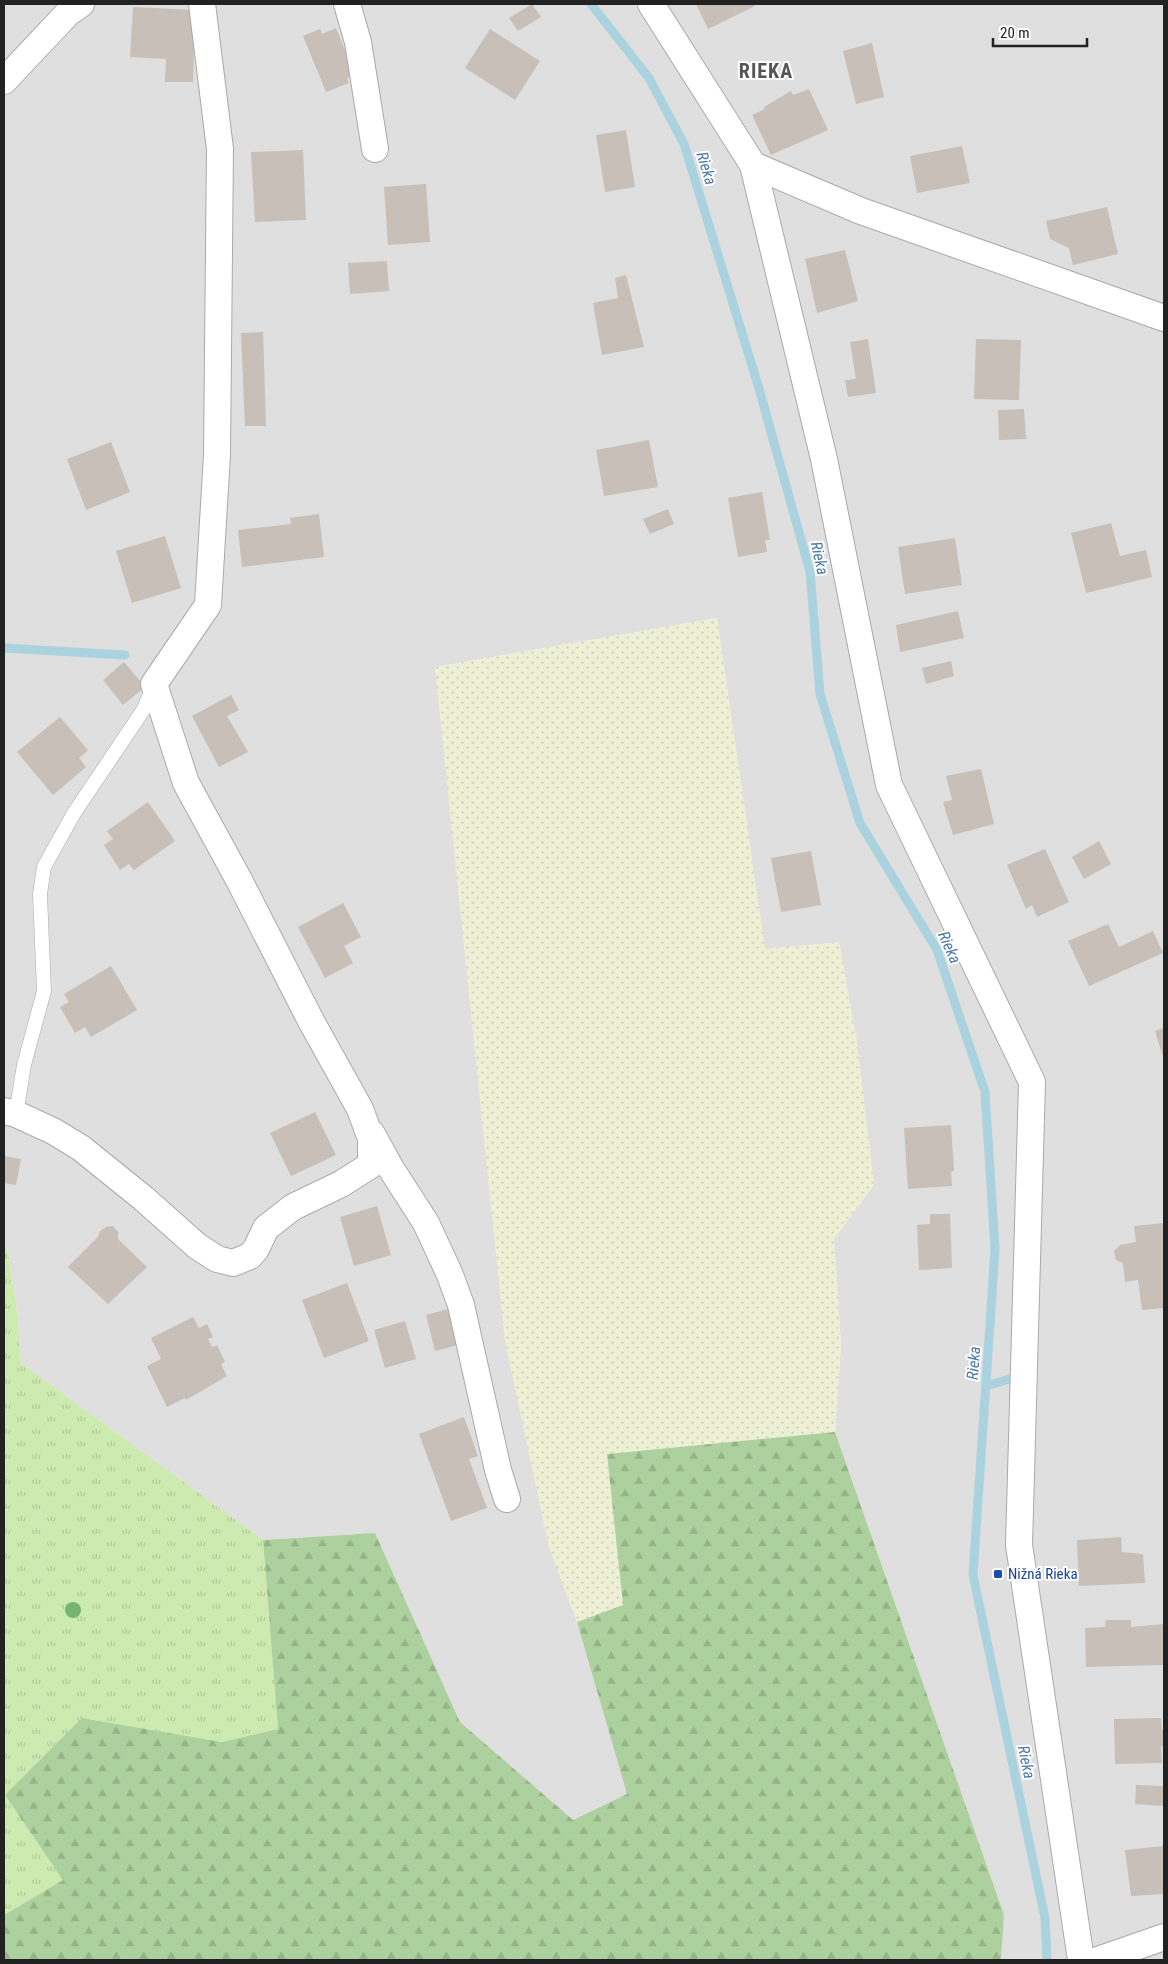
<svg xmlns="http://www.w3.org/2000/svg" width="1168" height="1964" font-family="'Roboto Condensed',sans-serif">
  <style>
    .residential { fill: #e0dfdf }
    .farmland { fill: url(#farmland-dots) }
    .grass { fill: url(#grass-tufts) }
    .forest { fill: url(#forest-firs) }
    .lines { fill: none; stroke-linecap: round; stroke-linejoin: round }
    .stream { stroke: #aad3df; stroke-width: 9 }
    .building { fill: #c7bfb8 }
    .service-casing { stroke: #a9a9a9; stroke-width: 15 }
    .minor-casing { stroke: #a9a9a9; stroke-width: 28 }
    .service { stroke: #fff; stroke-width: 14 }
    .minor { stroke: #fff; stroke-width: 26 }
    .tree { fill: #74b475 }
    .transit-dot { fill: #1a4fb4; stroke: #fff; stroke-width: 2 }
    .labels { text-anchor: middle; stroke-width: 4; stroke-linejoin: round; paint-order: stroke }
    .transit-label { font-size: 15px; fill: #164399; stroke: #fff; text-anchor: start }
    .water-label { font-size: 16px; font-style: italic; fill: #4a7aab; stroke: #fff }
    .district-label { font-size: 20px; font-weight: bold; letter-spacing: 1px; fill: #555; stroke: #fff }
  </style>
  <defs>
    <pattern id="farmland-dots" width="8" height="8" patternUnits="userSpaceOnUse" patternTransform="scale(1.25)"><rect width="8" height="8" fill="#eef0d5"/><path d="M2 2h.1M6 6h.1" fill="none" stroke="#ccceb7" stroke-width="1.8" stroke-linecap="round"/></pattern>
    <pattern id="grass-tufts" width="24" height="20" patternUnits="userSpaceOnUse" patternTransform="scale(1.25)"><rect width="24" height="20" fill="#cdebb0"/><path d="M3 7l-1-3M5 7V3M7 7l1-3M15 17l-1-3M17 17v-4M19 17l1-3" fill="none" stroke="#b0c997"/></pattern>
    <pattern id="forest-firs" width="22" height="20" patternUnits="userSpaceOnUse" patternTransform="scale(1.25)"><rect width="22" height="20" fill="#add19e"/><path d="M5 1l3.5 6h-7zM16 11l3.5 6h-7z" fill="#95b388"/></pattern>
  </defs>
  <rect width="100%" height="100%" fill="#f2efe9"/>
  <path class="residential" d="M4,4H1164V1960H1001L1004,1915L835,1432L841,1345L834,1239L874,1185L857,1043L839,942L765,950L717,618L435,667L549,1547L577,1622L627,1794L573,1820L460,1722L375,1533L263,1540L21,1363L16,1302L7,1246L4,1245Z"/>
  <path class="farmland" d="M717,618L765,949L839,942L857,1043L874,1185L834,1239L841,1345L835,1432L607,1454L623,1605L577,1622L549,1547L505,1342L435,667Z"/>
  <path class="grass" d="M4,1245L7,1246L16,1302L21,1363L263,1540L278,1729L222,1742L82,1718L63,1880L4,1915Z"/>
  <path class="forest" d="M835,1432L1004,1915L1001,1960H4V1915L63,1880L5,1795L82,1718L222,1742L278,1729L263,1540L375,1533L460,1722L573,1820L627,1794L577,1622L623,1605L607,1454Z"/>
  <g class="lines">
    <path class="stream" d="M591,4L649,78L684,144L758,385L810,572L820,694L860,823L937,950L985,1092L995,1249L973,1575L1045,1918L1047,1960
      M4,648L125,655
      M986,1386L1009,1379"/>
  </g>
  <path class="building" d="M532,4L541,17L518,31L509,18Z
    M696,4H754L755,6L708,29Z
    M133,7L195,10L193,82H165L166,59L130,57Z
    M336,28L355,75L347,78L349,83L326,92L303,36L320,29L322,34Z
    M490,29L540,61L515,100L465,68Z
    M872,43L884,97L856,104L843,51Z
    M809,89L828,130L771,155L752,115L765,109L764,107L791,91L793,95Z
    M626,130L635,187L605,192L596,135Z
    M962,146L970,183L917,193L910,156Z
    M303,150L306,220L255,222L251,152Z
    M426,184L430,242L388,245L384,187Z
    M1107,207L1118,254L1073,265L1069,248L1050,239L1046,221Z
    M845,250L858,301L817,313L805,259Z
    M387,261L389,291L350,294L348,263Z
    M626,275L644,347L602,355L593,303L618,298L615,278Z
    M263,332L266,426H245L241,333Z
    M868,339L876,393L848,397L845,380L856,379L850,342Z
    M976,339L1021,340L1019,400L974,399Z
    M1024,409L1026,439L999,440L998,410Z
    M649,440L658,487L604,496L596,450Z
    M111,442L130,492L86,510L67,459Z
    M762,492L770,540H765L767,552L738,557L728,498Z
    M668,509L674,524L650,534L643,519Z
    M319,514L324,557L242,567L238,530L291,524L290,518Z
    M1111,523L1120,556L1146,550L1152,577L1086,593L1071,533Z
    M165,536L181,588L132,603L116,551Z
    M955,538L962,585L905,594L898,547Z
    M958,611L964,638L900,652L896,625Z
    M951,661L954,676L926,684L922,668Z
    M124,662L145,687L123,705L103,680Z
    M231,695L239,710L227,716L248,752L219,767L192,716Z
    M60,717L88,750L79,758L86,767L53,795L17,752Z
    M981,769L994,824L953,835L943,802L952,800L946,776Z
    M148,802L175,841L134,870L129,864L120,870L104,845L113,839L107,831Z
    M1099,841L1111,864L1084,879L1072,857Z
    M1045,849L1069,902L1037,917L1032,905L1026,909L1007,865Z
    M811,851L821,905L781,912L771,858Z
    M343,903L361,937L344,946L353,963L325,978L298,927Z
    M1108,924L1119,947L1153,931L1163,953L1089,986L1068,941Z
    M111,966L137,1010L91,1037L85,1027L75,1033L60,1007L69,1002L64,994Z
    M1164,1028V1060L1155,1031Z
    M315,1112L336,1155L291,1176L270,1133Z
    M951,1125L954,1171L951,1172L952,1186L908,1189L904,1128Z
    M4,1156L21,1159L16,1185L4,1183Z
    M377,1206L391,1255L354,1266L340,1217Z
    M930,1214H950L952,1268L919,1270L917,1225L930,1224Z
    M1164,1223V1308L1142,1310L1138,1280L1125,1282L1123,1263L1116,1260L1114,1251L1120,1245L1136,1242L1134,1226Z
    M113,1226L118,1232V1239L147,1267L108,1304L68,1267L98,1237L100,1231L106,1227Z
    M347,1283L369,1341L324,1358L302,1300Z
    M452,1308L462,1344L435,1351L426,1315Z
    M193,1317L199,1328L207,1324L213,1337L208,1339L212,1347L217,1345L225,1362L221,1364L227,1376L186,1400L185,1398L167,1407L147,1366L161,1359L151,1338Z
    M405,1321L416,1359L385,1368L374,1330Z
    M464,1417L478,1456L469,1459L487,1508L451,1521L419,1434Z
    M1121,1537L1122,1552L1143,1554L1145,1583L1079,1586L1077,1540Z
    M1106,1620H1131V1627L1164,1624V1665L1086,1667L1085,1628L1105,1627Z
    M1161,1718L1162,1730H1164V1747L1161,1746L1162,1763L1115,1764L1114,1719Z
    M1136,1785L1164,1786V1806L1135,1804Z
    M1164,1846V1894L1131,1896L1125,1850Z"/>
  <g class="lines">
    <defs>
      <path id="service" d="M16,1114L24,1065L44,991L40,894L44,867L74,813L144,709L153,687"/>
      <path id="minor" d="M347,4L358,42L375,149
        M651,4L753,165L824,459L889,785L1032,1082L1019,1545L1081,1960
        M4,81L68,13L81,4
        M753,165L861,211L1164,318
        M4,1111L16,1114L53,1131L81,1148L143,1198L197,1246L217,1259L233,1263L250,1256L256,1249L266,1228L293,1207L341,1184L371,1165V1139L360,1109L311,1021L239,880L186,783L154,684L208,605L217,455L220,149L202,4
        M372,1134L390,1167L426,1223L450,1275L461,1305L498,1470L507,1499
        M1098,1960L1164,1937"/>
    </defs>
    <use href="#service" class="service-casing"/>
    <use href="#minor" class="minor-casing"/>
    <use href="#service" class="service"/>
    <use href="#minor" class="minor"/>
  </g>
  <circle class="tree" cx="73" cy="1610" r="8"/>
  <rect class="transit-dot" x="993" y="1569" width="10" height="10" rx="2.5"/>
  <g class="labels">
    <g class="transit-label">
      <text x="1008" y="1579">Nižná Rieka</text>
    </g>
    <g class="water-label">
      <text transform="translate(707 168) rotate(73)" y="6">Rieka</text>
      <text transform="translate(820 558) rotate(77)" y="6">Rieka</text>
      <text transform="translate(950 947) rotate(66)" y="6">Rieka</text>
      <text transform="translate(973 1363) rotate(-86)" y="6">Rieka</text>
      <text transform="translate(1027 1762) rotate(78)" y="6">Rieka</text>
    </g>
    <g class="district-label">
      <text x="766" y="78">RIEKA</text>
    </g>
  </g>
  <rect width="1168" height="1964" fill="none" stroke="#222222" stroke-width="10"/>
  <path d="M993 38v8h94v-8" fill="none" stroke="#222222" stroke-width="2.5"/>
  <text x="1000" y="38" font-size="15" fill="#222222" stroke="#ffffff" stroke-width="4" paint-order="stroke">20 m</text>
</svg>
